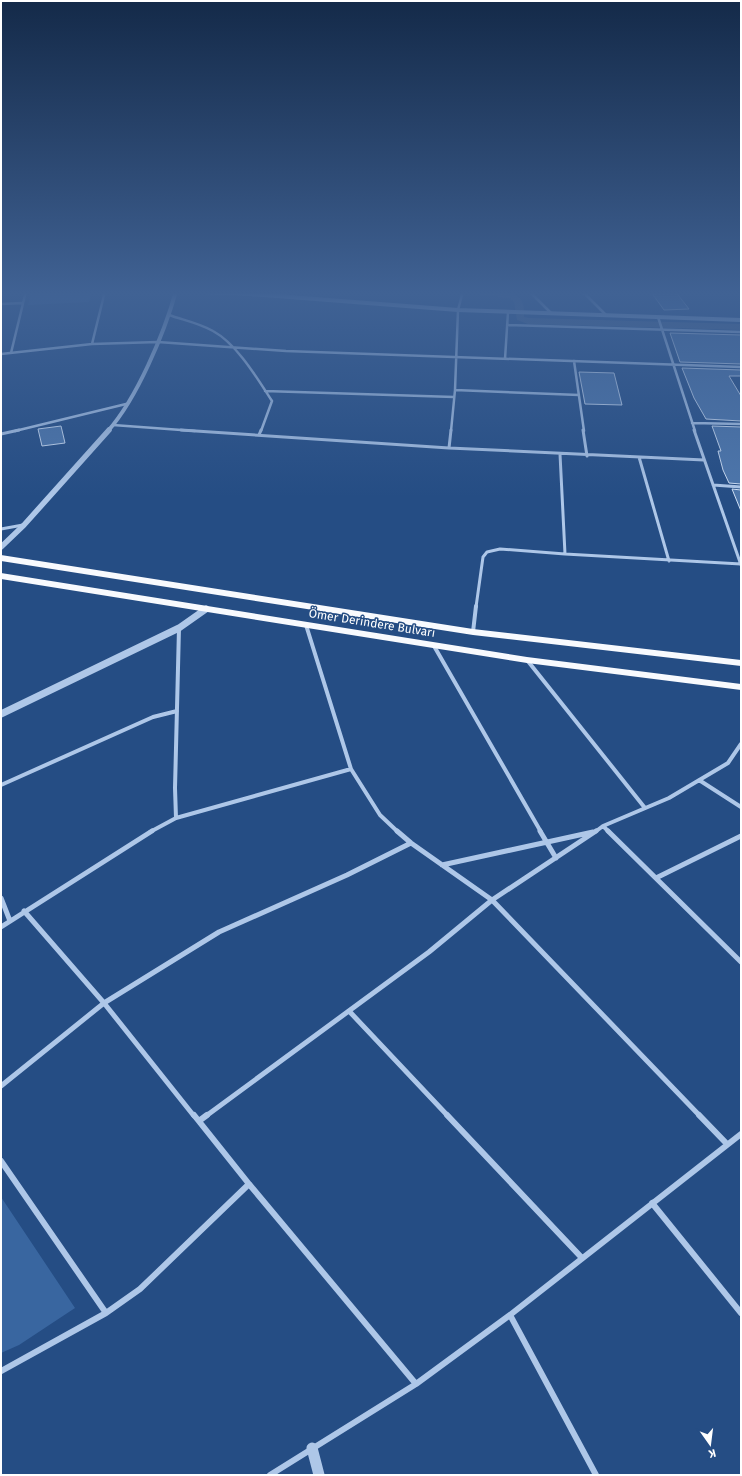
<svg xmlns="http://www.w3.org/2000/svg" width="742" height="1476" font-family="'Fira Sans',sans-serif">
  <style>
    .green { fill: #3966a0 }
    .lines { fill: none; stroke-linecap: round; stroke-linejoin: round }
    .canal { fill: #4a668e; fill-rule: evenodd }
    .building { fill: #4d76ab; stroke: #d1e1f6 }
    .minor-far4 { stroke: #aec7e8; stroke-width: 2.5 }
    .minor-far3 { stroke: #aec7e8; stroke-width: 3 }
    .minor-far2 { stroke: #aec7e8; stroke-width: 4 }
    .minor-far1 { stroke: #aec7e8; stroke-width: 5 }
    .minor { stroke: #aec7e8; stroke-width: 6 }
    .tertiary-far3 { stroke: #aec7e8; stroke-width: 4 }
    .tertiary-far2 { stroke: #aec7e8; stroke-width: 5.5 }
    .tertiary-far1 { stroke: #aec7e8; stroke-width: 7 }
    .tertiary { stroke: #aec7e8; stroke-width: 11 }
    .trunk { fill: #f8fafe; fill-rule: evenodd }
    .labels { text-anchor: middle; stroke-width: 3; stroke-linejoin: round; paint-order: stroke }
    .street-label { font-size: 12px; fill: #fff; stroke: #254d84 }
  </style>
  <rect width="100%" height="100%" fill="#254d84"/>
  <path class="green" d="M32,291H92L89,302L28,305Z
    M1,1197L75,1308L19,1345L1,1353Z"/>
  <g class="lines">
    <path class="canal" d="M468,291C480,291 516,288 522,301C524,305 524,312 524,317L529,318L741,324V330L528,324L517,320L514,302L510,298L472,294Z"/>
  </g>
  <path class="building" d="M675,291L689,309L664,310L651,292Z
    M670,333L741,335V364L680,362Z
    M682,368L741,370V376H729L741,396V421L706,419L694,398Z
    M579,372L614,373L622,405L585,404Z
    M61,426L65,443L42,446L38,429Z
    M712,426L741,427V484L729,483L723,470L718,451H721Z
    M732,489L741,490V511Z"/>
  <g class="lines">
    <path class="minor-far4" d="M529,291L551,313
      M582,291L606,315
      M1,304L22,303
      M169,315C183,320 199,323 213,331C237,344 257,378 272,401L261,431
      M658,317L695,431
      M507,325L741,332
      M92,344L105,291
      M11,353L26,291
      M1,354L92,344L158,342L286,351L741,367
      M505,359L508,312
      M574,361L584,431
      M455,390L579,395
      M265,391L454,397
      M692,423L741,424
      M113,425L195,431
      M15,431L126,404
      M451,431L455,390L458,310L463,291"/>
    <path class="minor-far3" d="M181,430L449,448L704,460
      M583,430L587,456
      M694,430L741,565
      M1,434L19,430
      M259,435L261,430
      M449,448L451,430
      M560,454L565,554L741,564
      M639,457L669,561
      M713,485L741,487
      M1,529L23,525
      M476,607L483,557L487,552L500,549L565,554"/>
    <path class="minor-far2" d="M306,625L351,769L380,815L398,832
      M473,632L476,606
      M434,646L541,832
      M527,660L645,808
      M699,780L741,807
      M1,785L153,717L177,711
      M176,818L351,769
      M603,826L609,832
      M150,832L176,818L175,788L179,628
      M595,832L603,826L669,798L728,763L741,744"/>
    <path class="minor-far1" d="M397,831L411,843L492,900L700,1116
      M540,831L556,858
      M608,831L741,962
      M442,865L593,832
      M656,878L741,836
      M1,898L10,921
      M24,911L104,1003L194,1116
      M1,927L152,831
      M349,1011L448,1116
      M1,1086L104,1003L219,932L347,875L411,843
      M206,1116L429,952L492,900L596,831"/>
    <path class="minor" d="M194,1115L249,1184L416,1384
      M447,1115L582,1258
      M699,1115L727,1144
      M199,1121L207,1115
      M1,1161L106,1313
      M652,1203L741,1313
      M510,1315L596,1475
      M1,1371L106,1313L140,1289L249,1184
      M270,1475L416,1384L510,1315L741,1134"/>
    <path class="tertiary-far3" d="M180,291L251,294L458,310L741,320
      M108,431C137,398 164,334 176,291"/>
    <path class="tertiary-far2" d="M1,547L24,525L109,430"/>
    <path class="tertiary-far1" d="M1,714L179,628L206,609"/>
    <path class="tertiary" d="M312,1448L319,1475"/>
    <path class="trunk" d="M1,555L473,629L741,660V666L473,635L1,561Z
      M1,573L527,657L741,684V690L527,663L1,579Z"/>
  </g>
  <linearGradient id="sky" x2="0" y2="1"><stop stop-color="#142a49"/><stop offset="0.59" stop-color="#406294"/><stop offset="1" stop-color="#406294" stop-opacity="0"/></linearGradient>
  <rect width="742" height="497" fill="url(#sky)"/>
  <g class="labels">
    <g class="street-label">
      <text transform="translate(372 623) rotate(9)" y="4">Ömer Derindere Bulvarı</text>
    </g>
  </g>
  <rect width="742" height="1476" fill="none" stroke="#ffffff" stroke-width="4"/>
  <g transform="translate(710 1444) rotate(166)" stroke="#254d84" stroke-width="3" paint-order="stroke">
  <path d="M0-3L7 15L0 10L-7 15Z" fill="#ffffff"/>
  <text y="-6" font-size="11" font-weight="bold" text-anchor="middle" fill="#ffffff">K</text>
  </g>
</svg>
